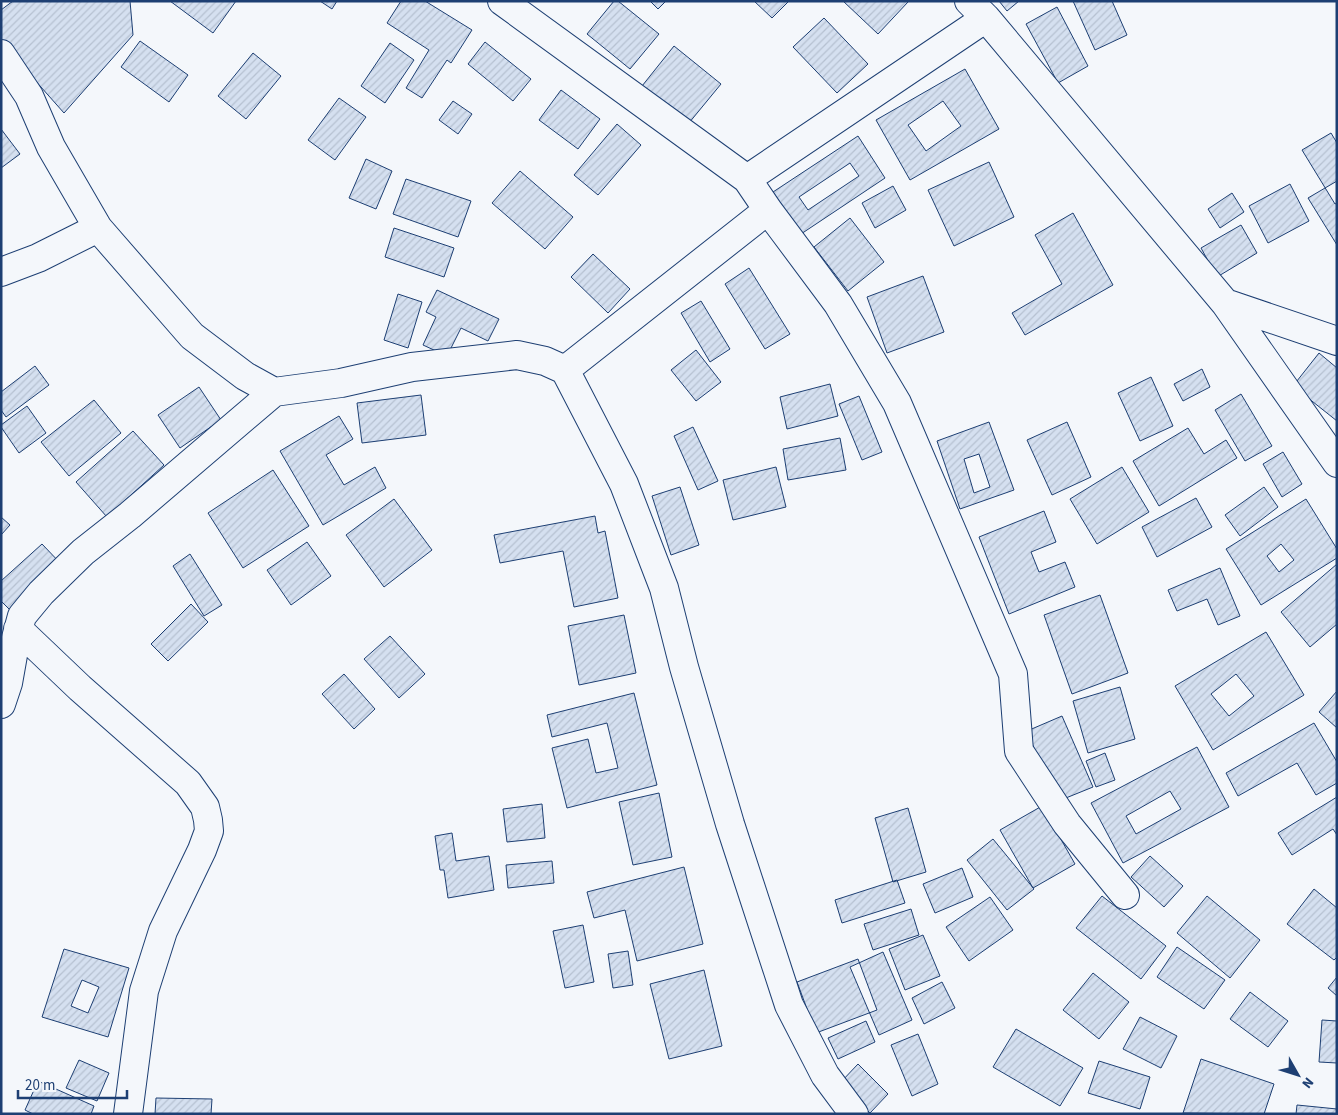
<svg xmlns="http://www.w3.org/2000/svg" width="1338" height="1115" font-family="'Source Sans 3',sans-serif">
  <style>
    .building { fill: url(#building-hatch); stroke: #1d3f73; fill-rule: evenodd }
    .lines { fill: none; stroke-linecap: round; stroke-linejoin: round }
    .minor-casing { stroke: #1d3f73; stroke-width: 30 }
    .minor { stroke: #f4f7fb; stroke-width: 28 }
  </style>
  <defs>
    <pattern id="building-hatch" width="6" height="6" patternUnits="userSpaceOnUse" patternTransform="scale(1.25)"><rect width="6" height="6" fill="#d5e0f0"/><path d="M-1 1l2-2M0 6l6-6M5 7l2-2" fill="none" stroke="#b6c1d1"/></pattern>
  </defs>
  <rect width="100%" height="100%" fill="#f4f7fb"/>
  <path class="building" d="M13,1H130L133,35L64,113L1,42V10Z
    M170,1H236L213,33Z
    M320,1H337L332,9Z
    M401,1H425L472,30L451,63L447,60L422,98L406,88L429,50L387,23Z
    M614,1H618L659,34L630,69L587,34Z
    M650,1H666L658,9Z
    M754,1H789L772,18Z
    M843,1H907L908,2L878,34Z
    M999,1H1019L1007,11Z
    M1073,1H1112L1127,35L1095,50Z
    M1057,7L1088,66L1058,83L1026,24Z
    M824,18L868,64L837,93L793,47Z
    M140,41L188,75L169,102L121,67Z
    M485,42L531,79L513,101L468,64Z
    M390,43L414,60L385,103L361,86Z
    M674,46L721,84L684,129L638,91Z
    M253,53L281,76L246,119L218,96Z
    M965,69L999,129L910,180L876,120ZM943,101L961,126L926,151L908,125Z
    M561,90L600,119L578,149L539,120Z
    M339,98L366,117L335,160L308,140Z
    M453,101L472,114L458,134L439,120Z
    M617,124L641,145L598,195L574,175Z
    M1,129L20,154L1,168Z
    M1331,133L1337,143V203L1335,204L1302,150Z
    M858,136L885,178L801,234L773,192Z
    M366,159L392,171L376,209L349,198Z
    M989,162L1014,217L954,246L928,190Z
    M850,163L859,176L808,210L799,197Z
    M520,171L573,217L545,249L492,203Z
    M406,179L471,201L458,237L393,214Z
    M1337,181V245L1308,198Z
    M1290,184L1309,221L1268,243L1249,206Z
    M893,186L906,210L875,228L862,203Z
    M1232,193L1244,212L1220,228L1208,209Z
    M1073,213L1113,285L1025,335L1012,313L1062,284L1035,235Z
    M850,218L884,262L848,291L814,247Z
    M1241,225L1257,253L1217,277L1201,248Z
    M394,228L454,248L444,277L385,257Z
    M593,254L630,289L608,313L571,277Z
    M749,268L790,334L765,349L725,284Z
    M923,276L944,332L887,353L867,297Z
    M437,290L499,319L488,341L461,328L447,356L423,345L436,317L426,312Z
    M398,294L422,302L408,348L384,340Z
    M701,301L730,349L710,362L681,313Z
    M696,350L721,382L696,401L671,370Z
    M1319,353L1337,368V421L1293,386Z
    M35,366L49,385L6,417L1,410V392Z
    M1202,369L1210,387L1183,401L1174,384Z
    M1151,377L1173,426L1140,441L1118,393Z
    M830,384L838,416L787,429L780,397Z
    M199,387L221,420L180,448L158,415Z
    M1241,394L1272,446L1245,461L1215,410Z
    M421,395L426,435L362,443L357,403Z
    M859,396L882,452L862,460L839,404Z
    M94,400L121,433L69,476L41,442Z
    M27,406L46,433L19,453L1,427V425Z
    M339,416L353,439L326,455L344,485L375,467L386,488L323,525L280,451Z
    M989,422L1014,490L960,509L937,441ZM979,454L990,487L974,493L964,459Z
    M1067,422L1091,477L1052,495L1027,440Z
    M693,427L718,481L698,490L674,436Z
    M1188,428L1204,454L1226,440L1237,458L1159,506L1133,461Z
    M133,431L164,465L107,517L76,482Z
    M840,438L846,470L788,480L783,449Z
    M1283,452L1302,484L1282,497L1263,464Z
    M776,467L786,507L733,520L723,480Z
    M1122,467L1149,512L1097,544L1070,499Z
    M273,470L309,526L243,568L208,513Z
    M680,487L699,545L671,555L652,496Z
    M1264,487L1278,507L1240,536L1225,515Z
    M1196,498L1212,527L1157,557L1142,527Z
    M394,499L432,550L384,587L346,535Z
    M1306,499L1337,549V558L1261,605L1226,549ZM1281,544L1294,560L1279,572L1267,556Z
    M1044,511L1056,542L1031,552L1039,572L1065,562L1075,587L1009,614L979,537Z
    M595,516L598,533L605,531L618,598L574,607L563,551L500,563L494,535Z
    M1,517L10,525L1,535Z
    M307,542L331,576L291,605L267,570Z
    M42,544L63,566L12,612L1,601V581Z
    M190,554L222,605L204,616L173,566Z
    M1337,564V624L1310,647L1281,612Z
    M1220,568L1240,616L1218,625L1207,599L1177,611L1168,590Z
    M1100,595L1128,673L1072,694L1044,615Z
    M191,604L208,622L168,661L151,644Z
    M624,615L636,673L579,685L568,626Z
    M1266,632L1304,695L1213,750L1175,686ZM1236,674L1254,696L1229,716L1211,694Z
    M390,636L425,674L399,698L364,659Z
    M344,674L375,709L354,729L322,694Z
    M1120,687L1135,739L1088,753L1073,701Z
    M1337,691V728L1319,712Z
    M634,693L657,785L567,808L552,748L588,739L596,773L618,768L607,723L552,737L547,715Z
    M1062,716L1093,787L1056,802L1027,731Z
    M1314,723L1337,762V783L1316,795L1297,763L1238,796L1226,773Z
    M1197,747L1229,807L1123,863L1091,803ZM1170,791L1181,809L1136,834L1126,816Z
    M1105,753L1115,780L1096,787L1086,761Z
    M659,793L672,857L633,865L619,802Z
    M1337,797V835L1333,829L1292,855L1278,833Z
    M542,804L545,838L507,842L503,809Z
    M1042,806L1075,864L1033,888L1000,830Z
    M908,808L926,872L893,882L875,818Z
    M452,833L456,861L489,856L494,890L448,898L444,870H440L435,836Z
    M993,839L1034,889L1007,910L967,860Z
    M1150,856L1183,886L1164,907L1131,877Z
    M552,861L554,883L508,888L506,865Z
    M684,867L703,944L637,961L625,910L594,918L587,892Z
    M962,868L973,897L935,913L923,884Z
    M897,880L905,903L842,923L835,900Z
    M1314,889L1337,908V957L1334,960L1287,924Z
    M1102,896L1166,946L1141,979L1076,928Z
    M1207,896L1260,940L1230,978L1177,933Z
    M990,897L1013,930L969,961L946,927Z
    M911,909L919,935L873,950L864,924Z
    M583,925L594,982L565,988L553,931Z
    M923,935L940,976L905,990L889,949Z
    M1177,947L1225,980L1204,1009L1157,977Z
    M64,949L129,968L108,1037L42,1017ZM82,980L99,987L88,1013L71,1006Z
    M628,951L633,985L613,988L608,954Z
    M883,952L912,1020L879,1035L850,967Z
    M858,959L877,1010L816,1033L797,982Z
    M704,970L722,1046L669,1059L650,984Z
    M1093,973L1129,1002L1099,1039L1063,1010Z
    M1337,977V996L1328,988Z
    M942,982L955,1008L924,1024L912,998Z
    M1250,992L1288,1021L1268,1047L1230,1019Z
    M1140,1017L1177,1036L1161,1068L1123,1049Z
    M1322,1020L1337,1021V1063L1319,1062Z
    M866,1021L875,1042L838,1059L828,1038Z
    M1016,1029L1083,1068L1060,1106L993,1067Z
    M918,1034L938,1084L912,1096L891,1045Z
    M1201,1059L1274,1084L1264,1114L1183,1113Z
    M79,1060L109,1073L97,1101L66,1088Z
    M1099,1061L1150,1077L1140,1109L1088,1093Z
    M858,1064L888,1094L870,1113L840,1083Z
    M38,1081L94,1106L91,1114H33L25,1110Z
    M156,1098L212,1099L211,1114H155Z
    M1297,1105L1337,1109V1114H1296Z"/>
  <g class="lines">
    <defs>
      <path id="minor" d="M502,1L747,179L768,210L838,304L897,403L1013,674L1019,751L1067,824L1125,895
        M969,1L986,18L1225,303L1337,341
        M1,54L29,96L51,147L98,228L192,336L245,376L274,392L341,383L412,367L517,355L545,361L565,370L624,484L664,588L684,667L730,824L789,1005L825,1075L854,1114
        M747,179L986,18
        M1,272L38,258L98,228
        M1225,303L1337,463
        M565,370L768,210
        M18,629L80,688L188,783L205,807L208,820L209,831L202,850L163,931L144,991L128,1114
        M1,704L8,683L16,638L22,616L41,593L83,552L130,515L274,392"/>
    </defs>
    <use href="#minor" class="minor-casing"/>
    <use href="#minor" class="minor"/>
  </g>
  <rect width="1338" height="1115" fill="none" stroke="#1d3f73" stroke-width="5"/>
  <g transform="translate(1298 1075) rotate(129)" stroke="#f4f7fb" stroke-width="4" paint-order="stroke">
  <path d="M0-4L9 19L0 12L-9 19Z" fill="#1d3f73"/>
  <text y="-8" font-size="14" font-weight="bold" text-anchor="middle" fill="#1d3f73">N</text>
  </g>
  <path d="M18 1090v8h109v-8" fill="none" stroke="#1d3f73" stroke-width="2.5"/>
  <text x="25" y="1090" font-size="15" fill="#1d3f73" stroke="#f4f7fb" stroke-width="4" paint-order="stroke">20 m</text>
</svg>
